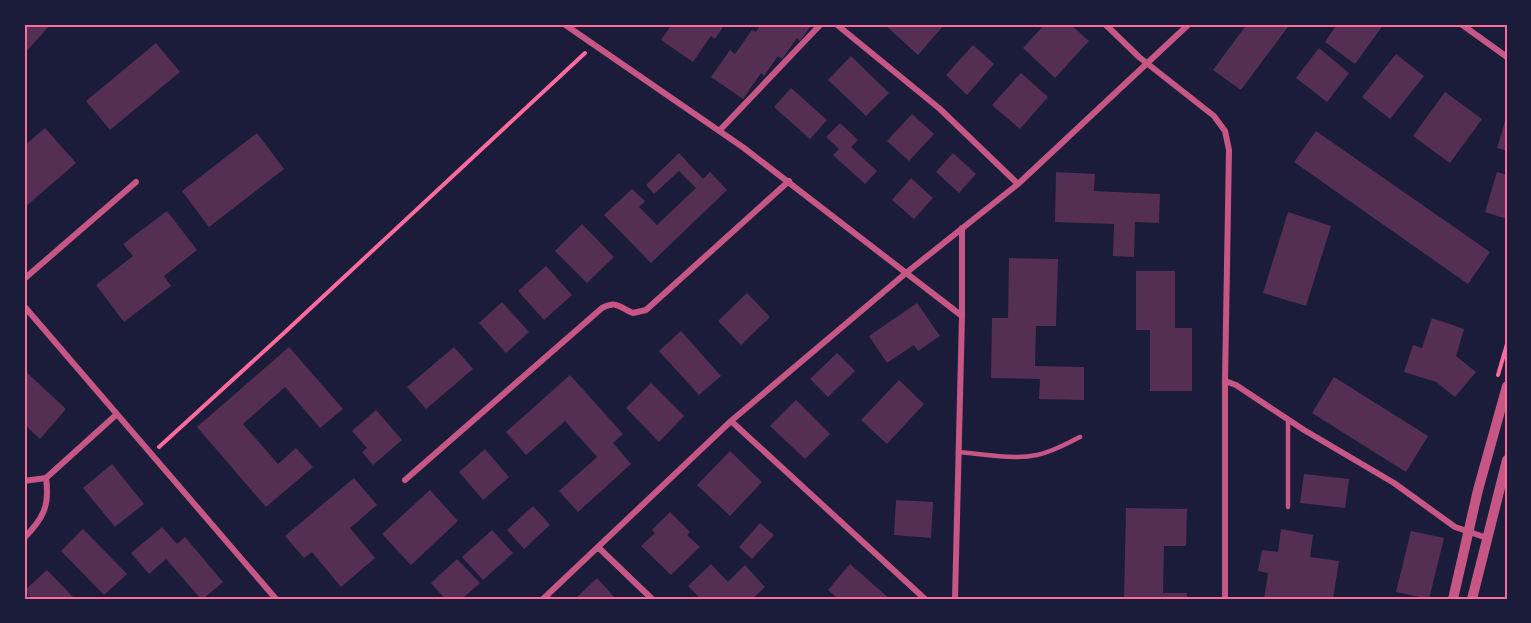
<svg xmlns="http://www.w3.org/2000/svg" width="1531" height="623" font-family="'DM Sans',sans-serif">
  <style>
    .building { fill: #542f53 }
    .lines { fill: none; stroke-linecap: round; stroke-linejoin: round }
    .path { stroke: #ff6b9d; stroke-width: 4 }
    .service { stroke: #c65784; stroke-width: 4.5 }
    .minor { stroke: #c65784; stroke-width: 6 }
    .tertiary { stroke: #c65784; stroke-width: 10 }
    .neatline { fill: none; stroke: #ff6b9d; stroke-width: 2 }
  </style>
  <rect width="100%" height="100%" fill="#1b1b3a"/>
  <path class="building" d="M24,24H51L24,54Z
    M672,24H725L715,39L711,36L693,62L661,40Z
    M761,24H812L800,41L797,38L782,59L778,56L764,76L761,73L743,99L711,77L730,50L735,54L752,30L756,32Z
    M887,24H945L918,55L885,25Z
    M1045,24H1070L1089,41L1055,78L1023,48Z
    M1247,24H1290L1241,90L1213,70Z
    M1337,24H1384L1355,64L1325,42Z
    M156,43L180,72L110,130L86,101Z
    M973,45L994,64L967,95L946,75Z
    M1319,48L1349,73L1327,102L1296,78Z
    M1396,54L1424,76L1390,119L1362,97Z
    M851,56L889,93L866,116L828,80Z
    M1021,73L1048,97L1020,129L992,105Z
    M791,88L827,120L810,139L774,107Z
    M1445,92L1482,119L1450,163L1413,136Z
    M912,114L934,134L909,161L887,141Z
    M1506,118H1507V151L1497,148Z
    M840,123L858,140L851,147L877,171L865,184L833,155L839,149L826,137Z
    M45,128L76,163L24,208V146Z
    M1316,131L1490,252L1468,284L1294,162Z
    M257,133L284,169L209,227L182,191Z
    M679,153L703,179L710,172L727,190L651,263L604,215L632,189L645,201L639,207L657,225L696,188L679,171L654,194L646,185Z
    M953,153L976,174L959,193L936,172Z
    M1056,172L1095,174L1094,191L1160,194L1159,223L1135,222L1134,257L1113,256L1114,224L1055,222Z
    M1497,172L1507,175V219L1485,212Z
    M911,178L933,198L914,219L892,200Z
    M167,211L197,250L164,276L171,286L124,322L96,285L133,256L123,244Z
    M1288,212L1331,226L1306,306L1263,293Z
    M582,224L614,257L587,283L555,251Z
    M1009,258L1058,259L1056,326H1036L1035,366L1084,367V400L1039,399L1040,379L991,378L992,318H1008Z
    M546,266L572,295L544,320L518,291Z
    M1136,271H1175V328H1192V391H1150V330H1136Z
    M747,293L770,317L741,345L718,321Z
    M502,302L529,332L506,353L479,323Z
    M917,303L940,336L918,351L914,345L887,363L869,336Z
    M1432,318L1464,329L1456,356L1476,372L1455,397L1436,382L1404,372L1413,345L1422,348Z
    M681,331L721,376L699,395L659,351Z
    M289,347L343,409L320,428L285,387L243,424L278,464L296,448L313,467L266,507L197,427Z
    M454,347L473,369L426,409L407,387Z
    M837,353L855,371L828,397L810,379Z
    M24,370L66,409L40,439L24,424Z
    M570,375L623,434L613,443L631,464L578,512L559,491L597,457L565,421L526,455L506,432Z
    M1334,377L1428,436L1406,472L1312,413Z
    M899,380L924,404L887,444L861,420Z
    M651,383L684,416L659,442L626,408Z
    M796,400L830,434L805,459L770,426Z
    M376,410L402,440L373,465L362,452L367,448L352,431Z
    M485,449L509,477L483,500L459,472Z
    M730,451L762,482L730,516L697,485Z
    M112,464L144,504L115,527L83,488Z
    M1304,474L1349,479L1345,508L1300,503Z
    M354,478L377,505L350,528L375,558L341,587L312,552L304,558L285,536Z
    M430,490L458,521L411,565L382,534Z
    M896,500L933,502L931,538L894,535Z
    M533,506L550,525L524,549L507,530Z
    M1126,508L1187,509L1186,546H1164L1163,593H1187V599H1124Z
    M670,512L690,532L687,535L700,547L671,575L641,546L655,533L652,530Z
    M760,523L774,535L752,559L739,547Z
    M162,527L177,544L185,537L223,582L203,599H201L166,559L149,574L131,553Z
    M83,529L127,574L104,595L61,551Z
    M1281,529L1313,535L1310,557L1339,561L1333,599H1264L1268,573L1258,571L1262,550L1278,552Z
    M492,530L513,553L483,580L462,557Z
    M1411,531L1444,538L1429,599L1396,592Z
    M457,559L480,583L462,599H445L431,583Z
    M711,564L728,582L745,565L765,587L752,599H701L688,586Z
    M850,564L890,599H838L828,590Z
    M47,570L75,599H32L24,591Z
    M597,578L616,599H575Z"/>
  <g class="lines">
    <path class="path" d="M1498,375L1507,344
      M159,447L284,333L585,53"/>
    <path class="service" d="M1288,419V507
      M958,452C983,454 1012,460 1037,455C1052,452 1066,444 1080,437"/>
    <path class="minor" d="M564,24L744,148L962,316
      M836,24L940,109L1018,184
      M1105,24L1139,57L1214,116L1225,131L1229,150L1225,381V599
      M1461,24L1507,57
      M720,130L821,24
      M24,279L136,182
      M24,306L276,599
      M1225,381L1236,385L1304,430L1394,483L1455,527L1487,538
      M731,421L925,599
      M405,480L602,308C619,300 619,308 633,313L646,310L789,181
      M24,481L46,478L117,414
      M24,538C43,519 50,506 46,478
      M598,547L652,599
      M543,599L731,421L906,273L1018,184L1189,24
      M955,599L962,316V228"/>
    <path class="tertiary" d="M1453,599L1478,490L1507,386
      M1472,599L1507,460"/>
  </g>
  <rect width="1531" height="623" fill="none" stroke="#1b1b3a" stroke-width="51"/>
  <rect x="26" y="26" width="1480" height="572" class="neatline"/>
</svg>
